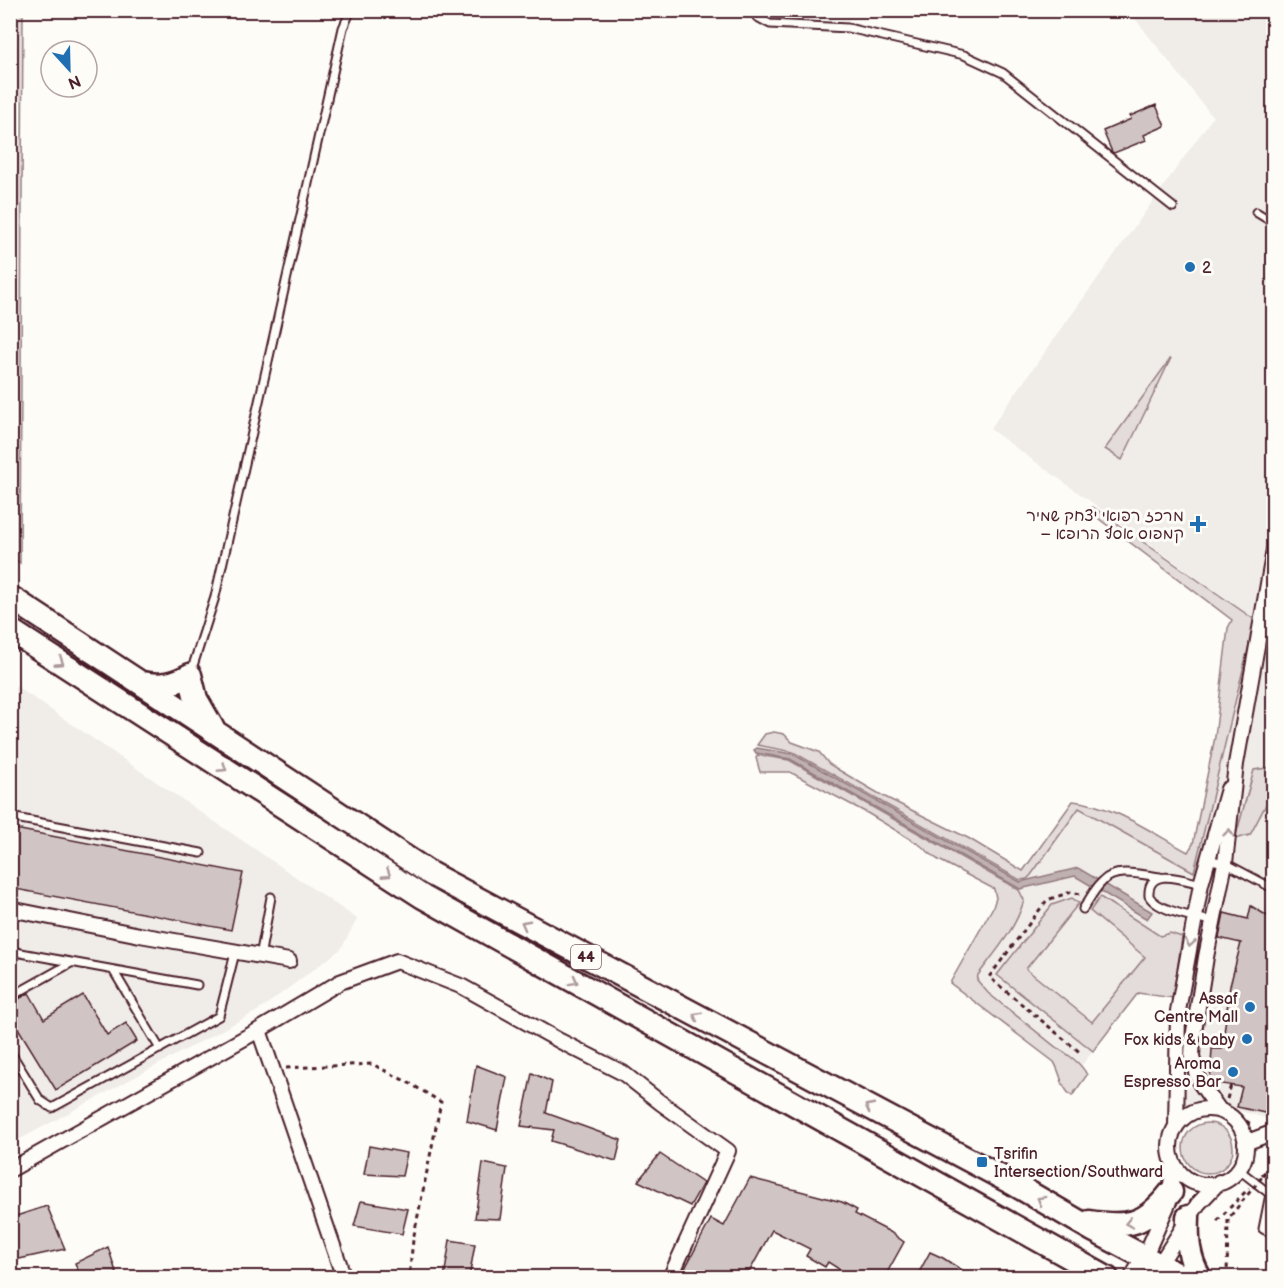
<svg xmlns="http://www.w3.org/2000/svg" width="1284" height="1288" font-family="'Balsamiq Sans','Playpen Sans Hebrew',sans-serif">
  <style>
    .built { fill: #f0ece8 }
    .green { fill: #e3dcda; stroke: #967e82; stroke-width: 1.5 }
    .water { fill: #c0b1b1; stroke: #91777b; stroke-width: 1.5 }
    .building { fill: #d0c5c4; stroke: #4a1f2b; stroke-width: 1.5 }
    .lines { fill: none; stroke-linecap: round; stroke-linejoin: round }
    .service-casing { stroke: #4a1f2b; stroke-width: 11 }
    .minor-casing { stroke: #4a1f2b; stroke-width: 18 }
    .trunk-casing { stroke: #4a1f2b; stroke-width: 27 }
    .path { stroke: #4a1f2b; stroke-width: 3; stroke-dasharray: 4.5 4.5; stroke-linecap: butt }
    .service { stroke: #fdfcf7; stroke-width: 7 }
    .minor { stroke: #fdfcf7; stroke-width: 14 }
    .trunk { stroke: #fdfcf7; stroke-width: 22 }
    .path-bridge { stroke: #4a1f2b; stroke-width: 3; stroke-dasharray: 4.5 4.5; stroke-linecap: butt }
    .oneway { stroke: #ac999b }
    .poi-dot { fill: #1f6fb2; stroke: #fdfcf7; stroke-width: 2 }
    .labels { text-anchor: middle; stroke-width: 6; stroke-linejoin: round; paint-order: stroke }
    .shield { fill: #fdfcf7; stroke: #806168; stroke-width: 1.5 }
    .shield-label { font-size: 15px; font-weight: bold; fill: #4a1f2b }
    .poi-label { font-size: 16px; fill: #4a1f2b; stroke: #fdfcf7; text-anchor: end }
  </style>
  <rect width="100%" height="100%" fill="#fdfcf7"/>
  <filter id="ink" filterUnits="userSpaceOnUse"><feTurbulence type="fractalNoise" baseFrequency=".0167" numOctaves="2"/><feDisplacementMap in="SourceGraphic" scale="12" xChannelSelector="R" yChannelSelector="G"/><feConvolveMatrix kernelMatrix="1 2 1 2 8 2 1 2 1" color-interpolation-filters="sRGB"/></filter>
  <g filter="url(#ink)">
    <path class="built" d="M1129,11H1273V1120L1236,1110L1172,1105L1173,998L1139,994L1078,1070L953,984L1078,807L1194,872L1255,620L990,429L1213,117Z
      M10,682L357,919L341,949L259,1010L11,1144Z"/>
    <path class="green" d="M23,11L20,563L10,556V11Z
      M1171,358L1122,460L1105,449Z
      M1093,507L1255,620L1194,872L1079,808L1031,875L1027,879L1020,880L793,752L757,745L765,734L774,732L784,734L792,742L819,752L829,764L842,772L883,796L968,838L1023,871L1073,801C1116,806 1150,832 1188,852L1193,844L1215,737L1228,628L1232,620L1086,509Z
      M758,755L789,760L1019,890L1024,900C1016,929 996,951 978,975L977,980L988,993L1057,1048C1067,1053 1082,1064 1087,1075L1072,1096C1061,1089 1061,1073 1054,1062L950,983L993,907L996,898L994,889L937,859L920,845L869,814L790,772H760L756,758Z
      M1273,767V791L1250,835L1235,839L1254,770Z
      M1100,897L1160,936L1170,933L1182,937L1173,998L1138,993L1093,1051L997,975L1052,905L1072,898L1079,903L1026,969L1092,1022L1145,957L1090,911Z
      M1183 1148a25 25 0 1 1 50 0a25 25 0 1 1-50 0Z"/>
    <path class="water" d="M757,748L793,754L1020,882L1078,868L1152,912L1147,919L1075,876L1020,889L790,759L756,753L754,750Z"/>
    <path class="building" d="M1156,105L1165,126L1144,135L1146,140L1114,153L1112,152L1103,131L1131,119L1130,116Z
      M10,828L243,873L231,930L10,888Z
      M1251,906L1274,920V1115L1237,1107L1242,1087L1210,1082L1212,1049H1222L1230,986L1241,943L1219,938L1224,913L1248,919Z
      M29,993L44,1019L83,995L107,1035L126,1023L137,1041L56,1090L10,1015V1004Z
      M476,1065L507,1077L497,1130L467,1121Z
      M532,1073L552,1082L546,1113L621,1140L616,1161L551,1141L554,1130L521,1126Z
      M369,1146L407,1153L402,1176L364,1174Z
      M660,1154L703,1183L690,1206L638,1181Z
      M483,1163L507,1168L500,1219L475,1218Z
      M750,1178L842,1202L857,1210L855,1214L890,1232L904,1242L884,1278H853L828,1262L825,1267L806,1256L810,1249L772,1230L746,1278H680L711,1219L724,1226Z
      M361,1201L408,1209L402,1234L354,1226Z
      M47,1206L65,1249L10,1261V1218Z
      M450,1240L475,1244L469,1278H444Z
      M108,1247L118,1278H81L75,1263Z
      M930,1252L943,1258L974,1278H916Z"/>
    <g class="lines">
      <defs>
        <path id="service" d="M753,10L757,17L770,24L848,28L964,55L1003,73L1173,207
          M1256,212L1274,223
          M191,672L215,597L343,28L351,10
          M10,817L201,853
          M1207,859L1225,863L1274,889
          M1201,884C1184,880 1147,866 1149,896C1157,911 1197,918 1213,921
          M1083,909C1089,900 1095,888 1103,881C1116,867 1143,875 1160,877
          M10,951L197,985
          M260,957L271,897
          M113,970L160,1049
          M10,997L71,963
          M10,1051L40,1100L52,1108L219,1016L235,953
          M1238,1169L1270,1194
          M1274,1190L1270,1194L1263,1229L1274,1235"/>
        <path id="minor" d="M10,909L140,935L289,961
          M259,1030L340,982L397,961L463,987L560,1041L623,1073L661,1103L728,1151L670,1278
          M1170 1147a38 38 0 1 1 76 0a38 38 0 1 1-76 0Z
          M1220,1111L1200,1083L1196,1072L1192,1057L1193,1038L1206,957L1225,863L1236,764L1274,550
          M1176,1127L1178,1011L1201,884L1228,789
          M1245,1143L1274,1132
          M10,1170L259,1030L344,1278
          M1131,1278L1145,1256L1168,1204L1174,1164
          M1151,1278L1198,1204L1219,1182"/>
        <path id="trunk" d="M10,597L431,874L1014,1184L1093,1230L1184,1278
          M10,630L423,897L1107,1278
          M142,683C161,687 174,684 190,675L196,699L212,727
          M1188,1217C1187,1239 1188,1258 1200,1278
          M1089,1222C1129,1228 1145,1225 1171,1192"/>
      </defs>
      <use href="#service" class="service-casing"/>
      <use href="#minor" class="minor-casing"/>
      <use href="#trunk" class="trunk-casing"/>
      <path class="path" d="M1080,894L1071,892L1047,900L989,977L1082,1054
        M286,1068L372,1064L411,1084L441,1102L413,1240L409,1278
        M1227,1099L1231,1085
        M1232,1110L1249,1123L1254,1124
        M1165,1154L1166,1136
        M1262,1175L1274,1162
        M1263,1176L1274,1166
        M1217,1221L1249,1188"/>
      <use href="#service" class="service"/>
      <use href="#minor" class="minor"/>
      <use href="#trunk" class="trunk"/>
      <path class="path-bridge" d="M1227,1278L1228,1219L1262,1177"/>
    </g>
    <defs><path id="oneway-chevron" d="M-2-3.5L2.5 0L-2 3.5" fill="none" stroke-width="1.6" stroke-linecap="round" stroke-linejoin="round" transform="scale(1.5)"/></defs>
    <g class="oneway">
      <use href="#oneway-chevron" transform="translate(60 662) rotate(33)"/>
      <use href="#oneway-chevron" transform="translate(223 768) rotate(33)"/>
      <use href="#oneway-chevron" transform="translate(1229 833) rotate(-83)"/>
      <use href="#oneway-chevron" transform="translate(387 874) rotate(33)"/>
      <use href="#oneway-chevron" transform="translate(525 924) rotate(-152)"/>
      <use href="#oneway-chevron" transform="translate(1190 943) rotate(100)"/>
      <use href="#oneway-chevron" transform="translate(574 981) rotate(29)"/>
      <use href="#oneway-chevron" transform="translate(697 1016) rotate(-152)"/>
      <use href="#oneway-chevron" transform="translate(869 1107) rotate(-152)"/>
      <use href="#oneway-chevron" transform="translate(1041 1200) rotate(-150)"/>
      <use href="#oneway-chevron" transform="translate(1129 1223) rotate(168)"/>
    </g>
  </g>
  <g class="poi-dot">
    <circle cx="1190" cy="267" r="6"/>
    <path d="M1195 515h6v6h6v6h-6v6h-6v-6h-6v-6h6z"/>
    <circle cx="1250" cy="1007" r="6"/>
    <circle cx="1247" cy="1039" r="6"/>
    <circle cx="1233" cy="1072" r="6"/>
    <rect x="976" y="1156" width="12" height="12" rx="3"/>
  </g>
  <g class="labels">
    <rect class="shield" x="571" y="945" width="30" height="24" rx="4.5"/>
    <g class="shield-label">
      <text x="586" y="962">44</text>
    </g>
    <g class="poi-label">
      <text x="1202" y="273" text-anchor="start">2</text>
      <text x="1184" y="521">מרכז רפואי יצחק שמיר<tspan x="1184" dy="18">– קמפוס אסף הרופא</tspan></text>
      <text x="1238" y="1004">Assaf<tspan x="1238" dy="18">Centre Mall</tspan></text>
      <text x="1235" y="1045">Fox kids &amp; baby</text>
      <text x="1221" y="1069">Aroma<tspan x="1221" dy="18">Espresso Bar</tspan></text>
      <text x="994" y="1159" text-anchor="start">Tsrifin<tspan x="994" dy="18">Intersection/Southward</tspan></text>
    </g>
  </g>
  <rect width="1284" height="1288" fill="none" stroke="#fdfcf7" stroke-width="36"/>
  <rect x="18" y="18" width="1248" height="1252" fill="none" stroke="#4a1f2b" stroke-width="2" filter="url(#ink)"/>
  <g transform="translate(69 69) rotate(158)"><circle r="28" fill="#fdfcf7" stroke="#b5a4a5" stroke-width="1.5"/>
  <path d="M0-4.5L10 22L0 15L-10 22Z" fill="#1f6fb2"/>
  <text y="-9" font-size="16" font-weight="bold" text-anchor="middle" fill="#4a1f2b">N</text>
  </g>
</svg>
